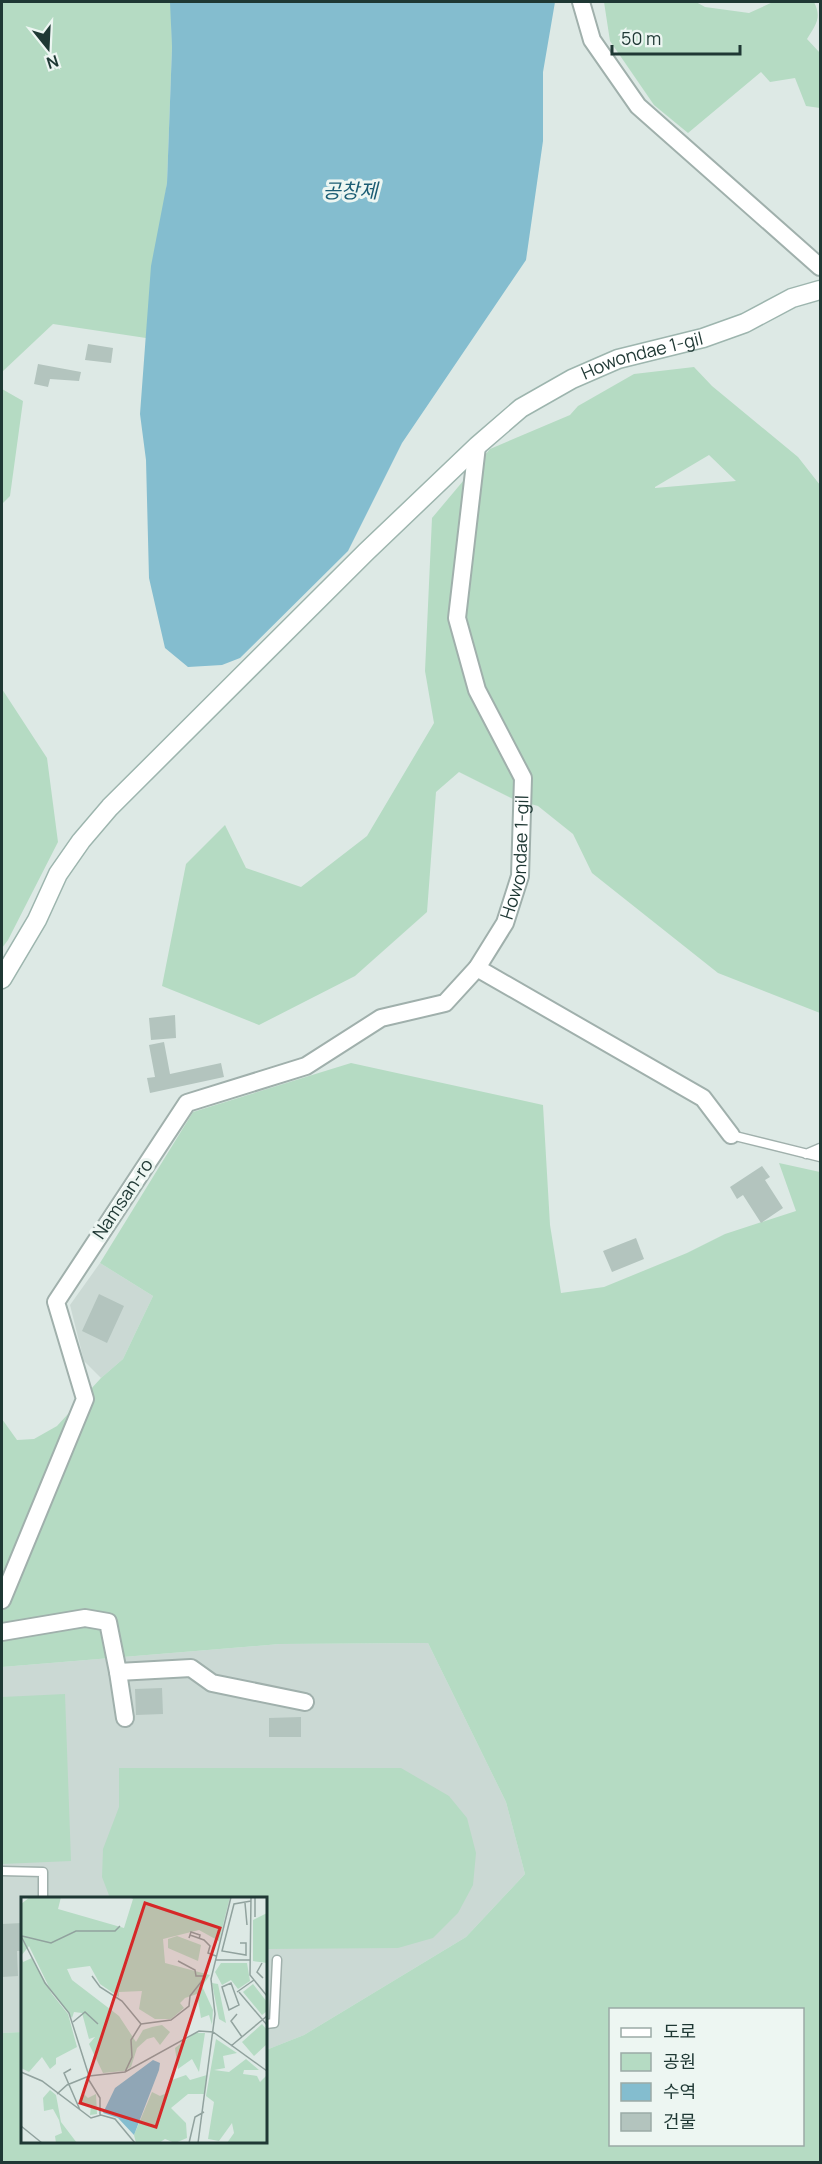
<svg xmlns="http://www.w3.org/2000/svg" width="822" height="2164" font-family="Manrope,'Noto Sans KR',sans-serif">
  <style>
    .built { fill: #cbd9d4 }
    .green { fill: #b5dbc3; fill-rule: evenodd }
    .water { fill: #84bdcf }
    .building { fill: #b3c4be }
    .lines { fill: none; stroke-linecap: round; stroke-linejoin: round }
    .lane-casing { stroke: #a0b0ac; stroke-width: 11 }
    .street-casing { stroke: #a0b0ac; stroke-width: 20 }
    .secondary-casing { stroke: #9db5ae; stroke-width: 21 }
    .lane { stroke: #fff; stroke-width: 8 }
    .street { stroke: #fff; stroke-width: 16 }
    .secondary { stroke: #fff; stroke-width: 18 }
    .labels { text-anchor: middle; stroke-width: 6; stroke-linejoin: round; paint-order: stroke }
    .street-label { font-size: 18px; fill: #1f3834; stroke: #edf6f2 }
    .water-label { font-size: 20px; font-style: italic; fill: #1a5c73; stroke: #edf6f2 }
    .inset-road { fill: none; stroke: #91a29e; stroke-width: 1.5 }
    .view { fill: #d62828; fill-opacity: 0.15; stroke: #d62828; stroke-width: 3 }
    .inset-edge { fill: none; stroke: #1f3834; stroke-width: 3 }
  </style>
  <rect width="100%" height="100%" fill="#dde9e5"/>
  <path class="built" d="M100,1263L153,1296L123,1359L101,1378L84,1361L70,1305Z
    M428,1643L506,1802L525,1874L466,1937L304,2035L266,2050V1898H22V2032L2,2033V1667L280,1644Z"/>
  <path class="green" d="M2,2H171L172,47L167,183L146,338L53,324L2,372Z
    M604,2H696L705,7L749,13L773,2H814C822,18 816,24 807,39L820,53V108L806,106L795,78L770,82L761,72L688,133L654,105L610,41Z
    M694,367L712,386L798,457L820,485V1013L718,973L592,873L573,834L538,806L513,799L459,772L436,792L427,912L355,976L259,1025L162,986L186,864L225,825L246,868L301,887L367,836L434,723L425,671L432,518L490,449L570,415L578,406L634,374ZM709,455L736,481L655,488V487Z
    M2,389L23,401L10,496L2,504Z
    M2,689L47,758L58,842L8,940L2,948Z
    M351,1063L543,1105L550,1225L561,1293L604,1287L687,1253L725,1234L796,1211L779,1163L820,1172V2162H2V2033L22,2032V2142H266V2050L304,2035L466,1937L525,1874L506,1802L428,1643L280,1644L2,1667V1419L17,1440L34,1439L57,1426L101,1378L123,1359L153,1296L100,1263L193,1112ZM610,2010H802V2144H610Z
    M65,1694L71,1861L2,1864V1697Z
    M119,1768H401L449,1796L467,1818L476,1853L473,1885L458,1913L433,1938L398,1948L266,1949V1898H110L102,1877L103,1849L119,1807Z"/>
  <path class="water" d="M170,2H555L543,72V141L526,260L402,443L348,551L240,658L222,665L188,667L165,648L149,578L146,460L140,414L151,266L167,183L172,47Z"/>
  <path class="building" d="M88,344L113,348L111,363L85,360Z
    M38,364L81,372L79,381L50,379L48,387L34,384Z
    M175,1015L176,1038L151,1040L149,1018Z
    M164,1042L170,1074L221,1063L224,1077L150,1093L147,1078L155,1077L149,1045Z
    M762,1166L770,1177L765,1180L783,1208L761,1223L743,1195L737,1199L730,1187Z
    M636,1238L644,1259L612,1272L603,1251Z
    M99,1294L124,1306L107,1343L82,1331Z
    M162,1688L163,1714L136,1715L135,1689Z
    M301,1717V1737H269V1718Z
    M22,1923V1951H17L18,1976L2,1977V1924Z"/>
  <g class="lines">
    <defs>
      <path id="lane" d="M731,1135L820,1157
        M806,1154L820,1148
        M2,1871L43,1872V1898
        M266,2024L274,2023L277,1960"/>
      <g id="street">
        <path d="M581,2L592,40L638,106L820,267"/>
        <path d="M477,968L703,1098L731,1135"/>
        <path id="s1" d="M2,1600L85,1399L56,1302L187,1103L306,1066L381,1018L445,1003L477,968L505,923L520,876L523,778L477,690L457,618L477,446"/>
        <path d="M2,1632L85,1618L108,1622L118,1672L191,1668L212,1683L305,1702"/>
        <path d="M118,1672L125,1718"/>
      </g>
      <g id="secondary">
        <path id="s2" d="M2,979L37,920L58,874L81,841L110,807L366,552L477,446L521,408L572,379L618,359L703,338L745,323L792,298L820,290"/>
      </g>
    </defs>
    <use href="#lane" class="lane-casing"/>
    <use href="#street" class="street-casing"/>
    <use href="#secondary" class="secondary-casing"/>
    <use href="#lane" class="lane"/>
    <use href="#street" class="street"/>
    <use href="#secondary" class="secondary"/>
  </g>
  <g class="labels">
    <g class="street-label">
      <text dy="6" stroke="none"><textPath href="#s2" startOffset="910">Howondae 1-gil</textPath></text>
      <text dy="6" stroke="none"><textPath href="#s1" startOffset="1004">Howondae 1-gil</textPath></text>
      <text transform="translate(123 1199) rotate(-56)" y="6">Namsan-ro</text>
    </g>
    <g class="water-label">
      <text x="350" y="198">공창제</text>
    </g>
  </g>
  <g transform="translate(21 1897)">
    <rect width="246" height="246" fill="#dde9e5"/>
    <path d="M9,0H40L37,12L103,31L112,2L108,0H209L198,44L178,33L142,42L144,66L189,78L181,89L192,113L191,128L188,118L180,121L176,97L164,101L159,106L163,111L150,122H134L118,112L121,94L98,95V100L79,87L69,69L46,72L51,83L98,119L115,145L122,133L131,130L141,128L149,135L139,148L133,140L126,142L116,151L110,170L103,174L82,176L68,147L74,140L68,142L61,116L53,115L51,121L28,90L8,49L0,59L2,65L11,61L31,97L47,117L56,150L35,161V167L29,172L21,160L8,175L0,171V7ZM246,16V66L232,64V23ZM156,39L180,48L177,64L147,51V42ZM200,66H226L229,84L217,92L210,83L201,88L194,75ZM191,86L197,87L205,126L198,122ZM232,87L246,105V114L241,118L222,95ZM241,127L246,133V147L233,159L221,145ZM174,136H184L178,175L171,162L157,172L154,151ZM195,142L216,156L202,159L204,171L193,173L208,175L225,162L238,173H223L222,177L236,179L239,185L246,178V246H206L213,236L211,226L198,244L187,242L193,205L185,199ZM165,178L169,183L186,178L183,197H167L150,211L165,226L166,241L154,246L144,242L138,246H115L113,238L131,195L139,199L146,196L148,184ZM29,193L35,198L40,225L56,246H35L34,239L41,236L38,223L32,212L23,214L22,201ZM62,196L67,201L75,197L76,217L69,218L70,209L60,207Z" fill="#b5dbc3"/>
    <path d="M132,163L139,166L138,173L113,238L97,221L82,216L94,191Z" fill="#84bdcf"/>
    <path class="inset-road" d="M230,0L229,78L246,99M234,0V20M224,6L226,28M169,38L183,43L189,49L187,56L195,59M0,39L24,86L48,116L68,179M1,39L30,46L55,34H94L99,29M168,41L170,35L179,38L178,42M219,46H225V58L201,54L213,7L230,4M195,63H229M157,64L174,73L175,79H185M241,66L236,75L242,81M71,79L79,90L101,104L120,127M210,86L218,108L208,113L201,90ZM216,95L233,83M218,95L246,128M216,117L210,124L221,140M52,125L64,115L77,127M120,127L150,123L168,109L169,99L184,80M210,149L246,119M50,172L43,176L59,213M0,175L21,184L70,221L80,218L94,222L114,246M104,175L111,160L110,143L120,127M66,180L79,201V218M36,197L46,188L68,179L104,175L178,134L192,135L246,174M0,229L21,246M168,246L174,220L183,215M177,246L194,117L190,82L210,0"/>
    <path class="view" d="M124,6L199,31L135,230L59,206Z"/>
    <rect width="246" height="246" class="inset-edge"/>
  </g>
  <rect width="822" height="2164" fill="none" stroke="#1f3834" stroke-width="6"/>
  <rect x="609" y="2008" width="195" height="138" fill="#edf6f2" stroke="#9baaa6" stroke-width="1.5"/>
  <rect x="621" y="2028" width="30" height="9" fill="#ffffff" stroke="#9baaa6" stroke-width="1.5"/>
  <text x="663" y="2038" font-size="18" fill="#1f3834">도로</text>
  <rect x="621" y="2053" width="30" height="18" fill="#b5dbc3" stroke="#9baaa6" stroke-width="1.5"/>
  <text x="663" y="2068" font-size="18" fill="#1f3834">공원</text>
  <rect x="621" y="2083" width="30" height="18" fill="#84bdcf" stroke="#9baaa6" stroke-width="1.5"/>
  <text x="663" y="2098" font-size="18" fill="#1f3834">수역</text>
  <rect x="621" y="2113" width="30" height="18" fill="#b3c4be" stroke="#9baaa6" stroke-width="1.5"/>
  <text x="663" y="2128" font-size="18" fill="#1f3834">건물</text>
  <g transform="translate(48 48) rotate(162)" stroke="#edf6f2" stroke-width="4.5" paint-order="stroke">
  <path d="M0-4.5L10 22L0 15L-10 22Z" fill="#1f3834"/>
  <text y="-9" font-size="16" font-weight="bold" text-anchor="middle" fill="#1f3834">N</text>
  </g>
  <path d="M612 45v9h128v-9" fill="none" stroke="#1f3834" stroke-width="3"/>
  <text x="621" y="45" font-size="18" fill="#1f3834" stroke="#edf6f2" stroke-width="4.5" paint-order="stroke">50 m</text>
</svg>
